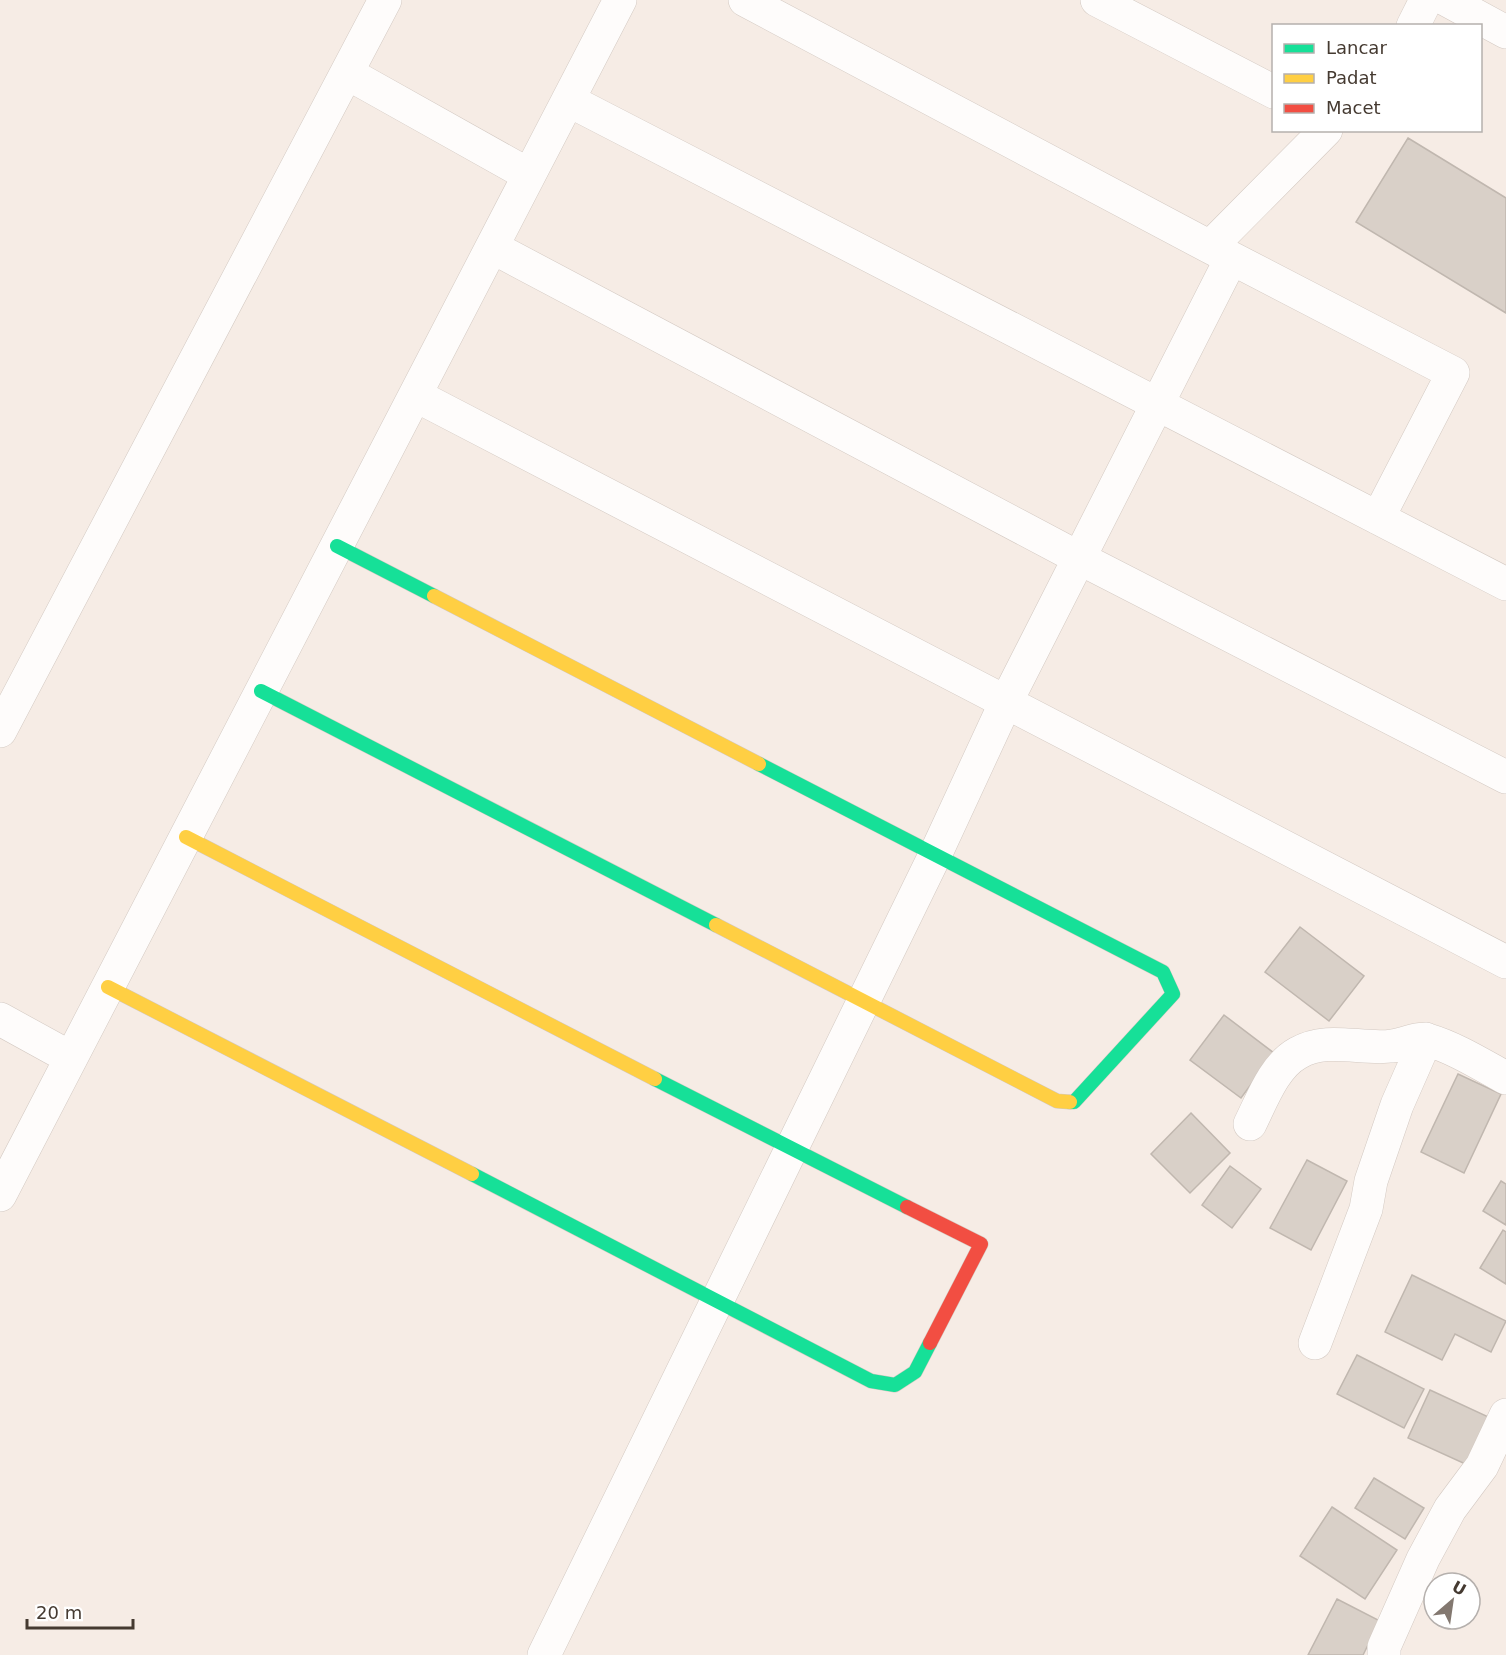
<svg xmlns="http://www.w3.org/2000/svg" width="1506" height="1655" font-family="'DejaVu Sans',sans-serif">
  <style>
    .building { fill: #d9d0c8; stroke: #c0b7af; stroke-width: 1.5 }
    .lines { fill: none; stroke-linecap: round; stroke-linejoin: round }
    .street-casing { stroke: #d3c9c2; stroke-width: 34 }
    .fast-casing { stroke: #d3c9c2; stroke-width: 15 }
    .slow-casing { stroke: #d3c9c2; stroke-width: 15 }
    .jam-casing { stroke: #d3c9c2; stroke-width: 15 }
    .street { stroke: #fefcfb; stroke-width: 33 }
    .fast { stroke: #16e098; stroke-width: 14 }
    .slow { stroke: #ffcf43; stroke-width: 14 }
    .jam { stroke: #f24e42; stroke-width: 14 }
  </style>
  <rect width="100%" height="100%" fill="#f6ece5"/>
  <path class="building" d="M1408,138L1506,198V313L1356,222Z
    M1300,927L1364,976L1329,1021L1265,972Z
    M1224,1015L1274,1053L1241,1098L1190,1060Z
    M1458,1074L1501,1094L1464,1173L1421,1152Z
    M1191,1113L1230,1153L1190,1193L1151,1154Z
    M1307,1160L1347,1181L1311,1250L1270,1228Z
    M1230,1166L1261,1189L1232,1228L1202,1205Z
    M1501,1181L1506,1184V1225L1483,1211Z
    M1503,1230L1506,1232V1284L1480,1268Z
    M1412,1275L1506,1321L1491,1352L1455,1334L1442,1360L1385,1332Z
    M1357,1355L1424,1389L1404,1428L1337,1394Z
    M1430,1390L1495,1420L1472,1467L1408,1438Z
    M1374,1478L1424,1508L1405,1539L1355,1508Z
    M1332,1507L1397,1550L1365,1599L1300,1556Z
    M1337,1599L1380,1621L1363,1655H1308Z"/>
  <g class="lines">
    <defs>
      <path id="street" d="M745,0L1210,247L1453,373L1378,518
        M1097,0L1274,92
        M1447,0L1506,32
        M1413,26L1426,0
        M347,73L529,175
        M568,100L1506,584
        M492,247L1079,558L1506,777
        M1210,247L1326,130
        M415,395L1506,962
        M0,731L385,0
        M0,1019L71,1058
        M1250,1124C1262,1100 1274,1066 1298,1053C1327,1036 1361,1050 1392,1046C1403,1045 1418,1037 1428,1040C1455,1048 1482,1065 1506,1078
        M0,1195L620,0
        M1315,1343L1366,1209L1371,1181L1397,1105L1426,1039
        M544,1655L936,853L1005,704L1231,259
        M1384,1655V1647L1423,1559L1450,1509L1482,1466L1506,1415"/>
      <path id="fast" d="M337,546L434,596
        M261,691L716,925
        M759,764L1163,972L1173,994L1074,1102H1070
        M655,1079L907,1207
        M472,1174L871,1381L895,1385L915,1372L930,1343"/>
      <path id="slow" d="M434,596L759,764
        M186,837L655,1079
        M716,925L1057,1101L1070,1102
        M108,987L472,1174"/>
      <path id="jam" d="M907,1207L981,1244L930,1343"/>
    </defs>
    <use href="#street" class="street-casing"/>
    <use href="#fast" class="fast-casing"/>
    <use href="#slow" class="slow-casing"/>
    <use href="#jam" class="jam-casing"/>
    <use href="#street" class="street"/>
    <use href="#fast" class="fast"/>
    <use href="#slow" class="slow"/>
    <use href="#jam" class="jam"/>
  </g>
  <rect x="1272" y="24" width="210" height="108" fill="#ffffff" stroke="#b5b0ad" stroke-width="1.5"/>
  <rect x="1284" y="44" width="30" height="9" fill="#16e098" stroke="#b5b0ad" stroke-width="1.5"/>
  <text x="1326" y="54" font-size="18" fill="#453a31">Lancar</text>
  <rect x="1284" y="74" width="30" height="9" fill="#ffcf43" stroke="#b5b0ad" stroke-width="1.5"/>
  <text x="1326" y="84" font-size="18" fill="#453a31">Padat</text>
  <rect x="1284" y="104" width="30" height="9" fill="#f24e42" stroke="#b5b0ad" stroke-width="1.5"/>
  <text x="1326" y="114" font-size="18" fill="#453a31">Macet</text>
  <g transform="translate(1452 1601) rotate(29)"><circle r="28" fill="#ffffff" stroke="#b5b0ad" stroke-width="1.5"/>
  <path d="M0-4.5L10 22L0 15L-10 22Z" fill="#837870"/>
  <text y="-9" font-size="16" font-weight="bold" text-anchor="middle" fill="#453a31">U</text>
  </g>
  <path d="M27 1619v9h106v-9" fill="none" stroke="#453a31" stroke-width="3"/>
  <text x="36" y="1619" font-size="18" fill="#453a31" stroke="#ffffff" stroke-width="4.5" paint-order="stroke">20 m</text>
</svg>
